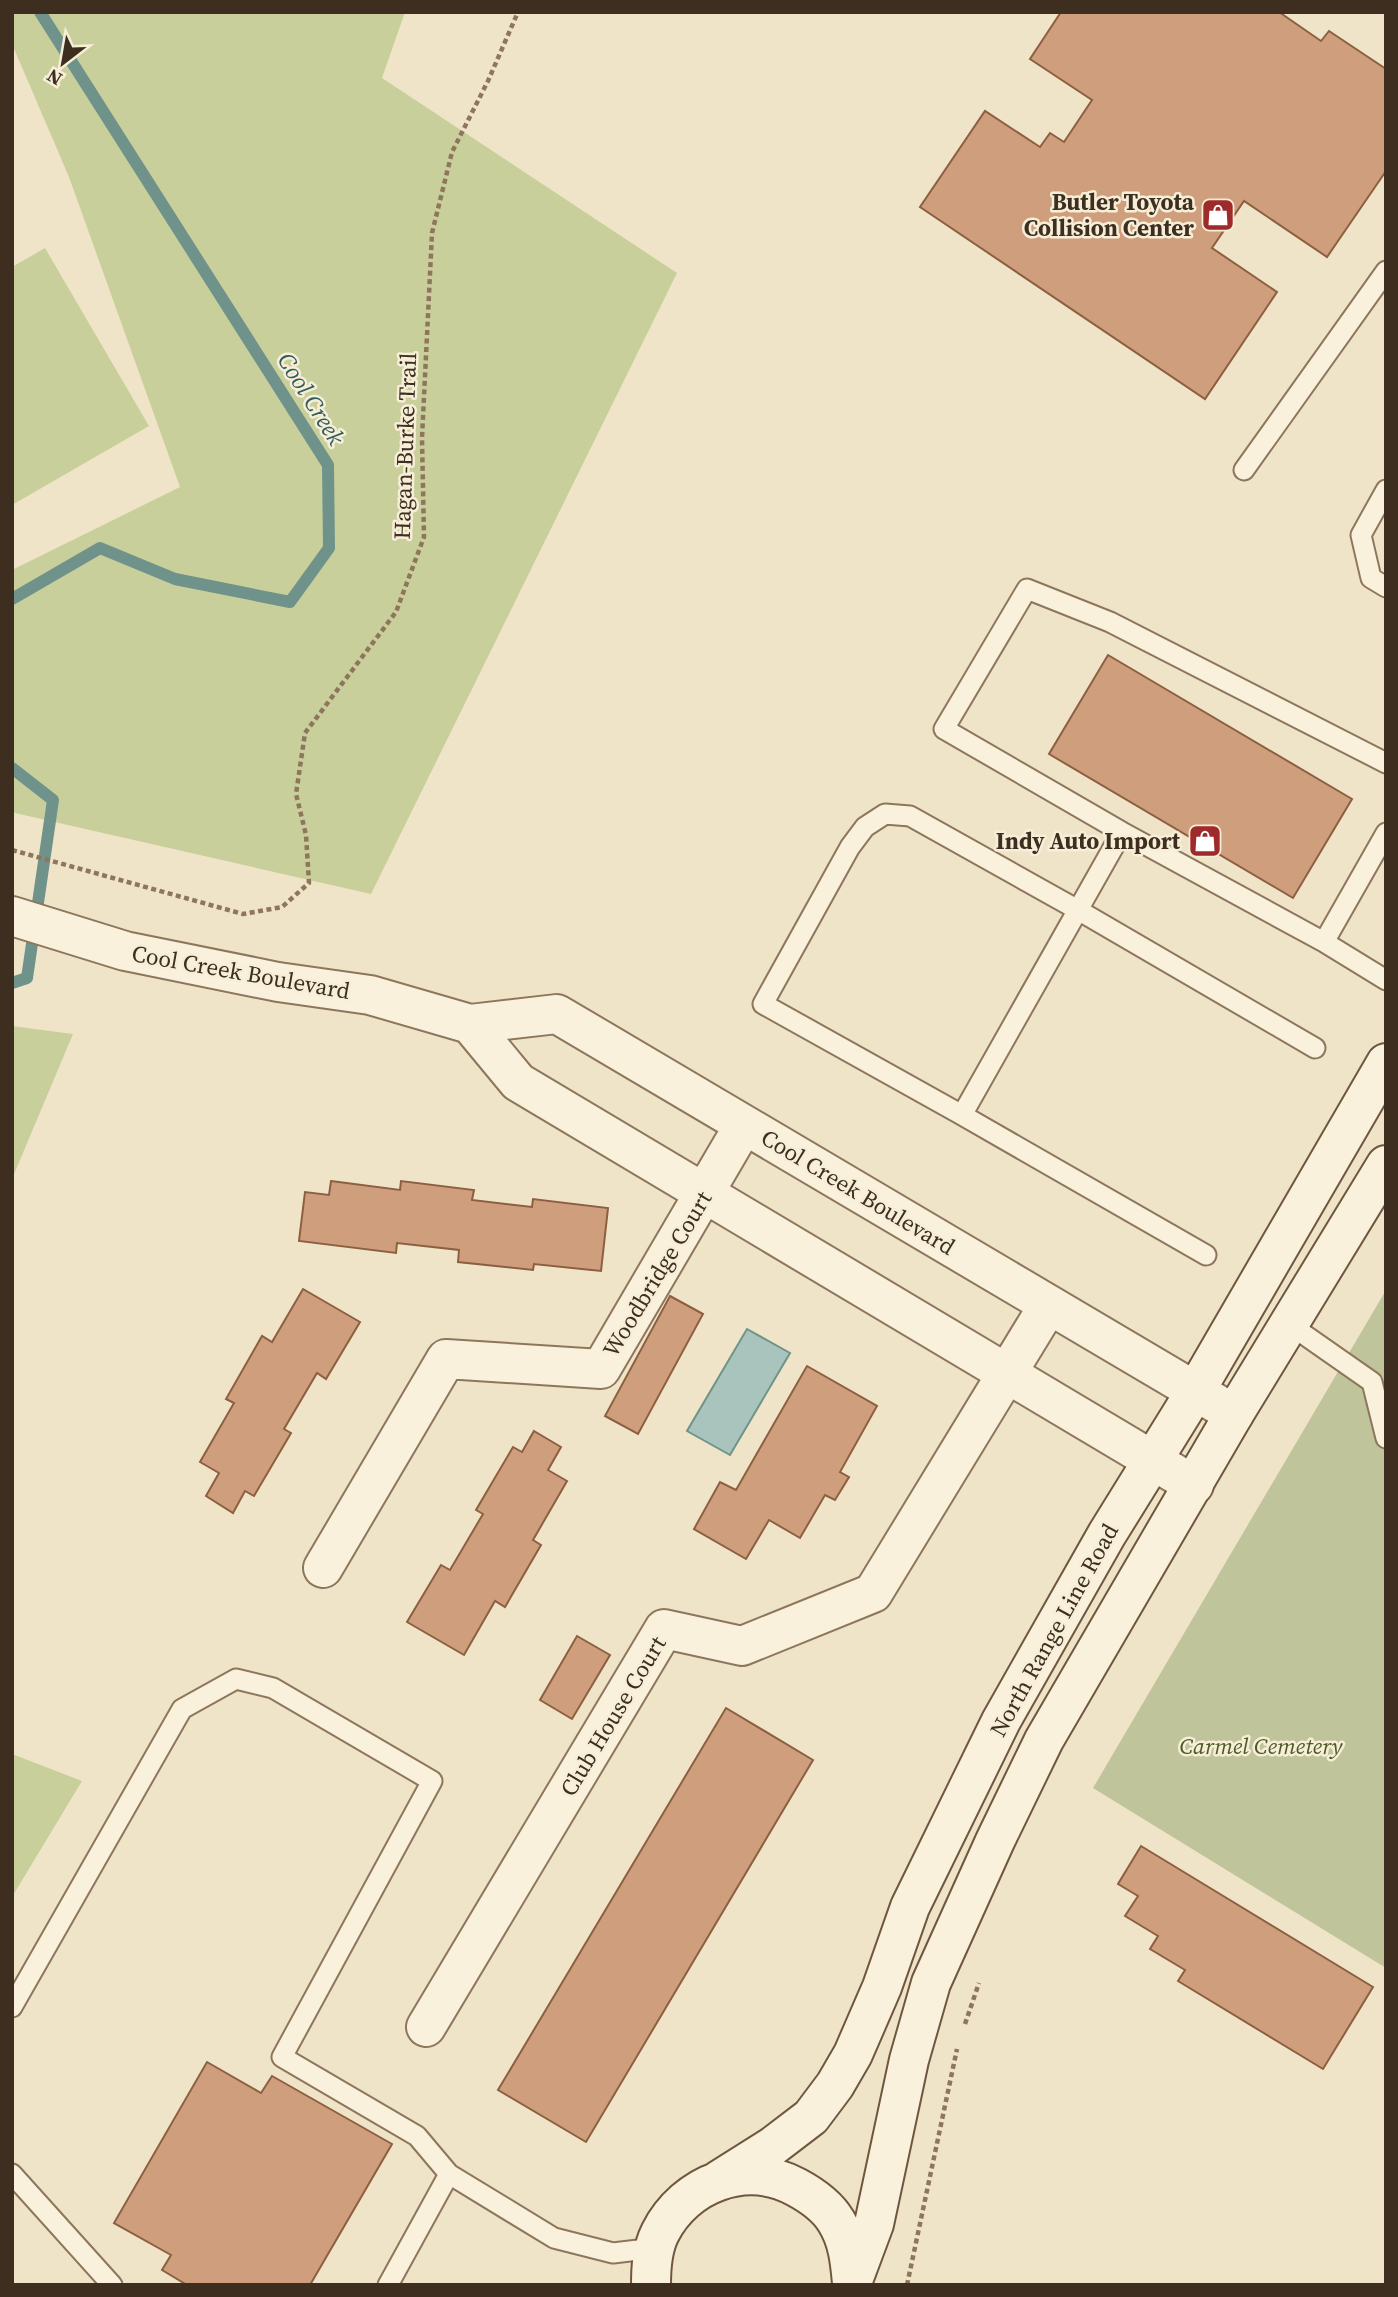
<svg xmlns="http://www.w3.org/2000/svg" width="1398" height="2297" font-family="'Source Serif 4',serif">
  <style>
    .green { fill: #c9cf9b }
    .cemetery { fill: #bfc49a }
    .water { fill: #a9c4bc; stroke: #6f938a; stroke-width: 2 }
    .lines { fill: none; stroke-linecap: round; stroke-linejoin: round }
    .stream { stroke: #6f938a; stroke-width: 12 }
    .building { fill: #cf9f7d; stroke: #8d5f41; stroke-width: 2 }
    .lane-casing { stroke: #8d765c; stroke-width: 23 }
    .street-casing { stroke: #8d765c; stroke-width: 42 }
    .secondary-casing { stroke: #6f573f; stroke-width: 42 }
    .path { stroke: #8d765c; stroke-width: 4.5; stroke-dasharray: 5 3.5; stroke-linecap: butt }
    .lane { stroke: #faf1dc; stroke-width: 19 }
    .street { stroke: #faf1dc; stroke-width: 38 }
    .secondary { stroke: #faf1dc; stroke-width: 38 }
    .labels { text-anchor: middle; stroke-width: 5; stroke-linejoin: round; paint-order: stroke }
    .poi-label { font-size: 23px; font-weight: bold; fill: #3d2e20; stroke: #f7eed8; text-anchor: end }
    .street-label { font-size: 23px; fill: #3d2e20; stroke: #f7eed8 }
    .park-label { font-size: 23px; font-style: italic; fill: #4d5a26; stroke: #f7eed8 }
    .water-label { font-size: 24px; font-style: italic; fill: #2f5d5a; stroke: #f7eed8 }
  </style>
  <rect width="100%" height="100%" fill="#f0e4c8"/>
  <path class="green" d="M12,12H405L382,78L677,273L371,894L15,813L12,809V570L180,487L69,177L12,44Z
    M45,248L149,426L12,505V267Z
    M12,1026L73,1034L12,1179Z
    M12,1754L82,1781L12,1897Z"/>
  <path class="cemetery" d="M1386,1290V1968L1093,1788Z"/>
  <path class="water" d="M747,1329L790,1353L730,1455L687,1431Z"/>
  <g class="lines">
    <path class="stream" d="M12,599L100,548L175,579L290,602L329,548L328,465L40,12
      M12,768L53,800L27,978L12,983"/>
  </g>
  <path class="building" d="M1061,12H1279L1321,41L1329,31L1386,69V171L1327,257L1244,201L1212,248L1277,292L1205,399L920,207L985,111L1040,147L1050,133L1064,142L1092,100L1030,59Z
    M1108,655L1352,799L1293,898L1049,754Z
    M331,1181L400,1190L401,1181L474,1190L472,1200L532,1207L533,1199L608,1208L601,1271L534,1264L533,1270L458,1262L459,1250L397,1243L396,1253L299,1241L305,1192L329,1195Z
    M303,1289L360,1322L326,1379L317,1373L284,1429L291,1433L254,1496L245,1491L233,1513L206,1496L219,1473L200,1462L234,1403L226,1399L262,1336L272,1342Z
    M670,1296L703,1314L638,1434L605,1416Z
    M807,1366L877,1406L840,1472L849,1477L835,1500L825,1495L800,1538L769,1520L746,1559L694,1529L720,1482L736,1490Z
    M534,1431L561,1447L548,1470L567,1481L533,1540L541,1545L505,1607L495,1601L464,1655L407,1622L441,1565L450,1570L483,1514L476,1510L513,1447L522,1452Z
    M577,1636L610,1655L572,1719L540,1700Z
    M726,1708L813,1760L586,2142L498,2090Z
    M1141,1846L1373,1987L1323,2069L1178,1981L1185,1970L1150,1949L1158,1936L1125,1916L1138,1896L1118,1884Z
    M207,2062L261,2093L272,2076L392,2144L310,2285H187L162,2270L171,2255L114,2223Z"/>
  <g class="lines">
    <defs>
      <path id="lane" d="M1244,470L1386,271
        M1386,490L1361,535L1371,578L1386,587
        M1386,763L1110,622L1027,589L944,729L1122,832L1324,942L1386,980
        M1122,832L962,1115L1206,1255
        M1324,942L1386,833
        M962,1115L763,1004L850,847L865,827L885,814L910,816L1078,910L1315,1048
        M1289,1324L1372,1382L1386,1438
        M12,2007L182,1709L236,1679L273,1688L432,1781L282,2057L417,2136L449,2174L554,2238L613,2253L655,2248
        M12,2174L112,2285
        M388,2285L449,2174"/>
      <path id="street" d="M12,916L125,951L278,982L370,995L470,1024L557,1014L1234,1414
        M470,1024L518,1082L1194,1485
        M323,1568L446,1359L601,1369L744,1125
        M426,2027L664,1629L742,1646L873,1593L1048,1306"/>
      <path id="secondary" d="M719,2180L773,2146L811,2117L835,2085L853,2054L882,1987L910,1907L1001,1721L1107,1534L1195,1392L1386,1063
        M852,2283L874,2224L909,2060L931,1983L995,1841L1044,1740L1234,1414L1386,1165
        M651,2285C651,2267 652,2249 660,2233C685,2183 746,2160 796,2187C811,2195 827,2206 836,2221C848,2240 850,2261 852,2283"/>
    </defs>
    <use href="#lane" class="lane-casing"/>
    <use href="#street" class="street-casing"/>
    <use href="#secondary" class="secondary-casing"/>
    <path class="path" d="M12,850L243,914L282,907L309,883L306,835L296,794L305,733L396,612L424,537L422,438L432,233L452,152L488,81L518,12
      M965,2024L979,1983
      M907,2285L957,2049"/>
    <use href="#lane" class="lane"/>
    <use href="#street" class="street"/>
    <use href="#secondary" class="secondary"/>
  </g>
  <defs>
    <symbol id="shop-square" viewBox="-11 -11 22 22"><rect x="-9" y="-9" width="18" height="18" rx="4" fill="#9e2a2b" stroke="#f7eed8"/><path d="M-5-2.5h2.3a2.7 3.5 0 0 1 5.4 0H5L5.5 6h-11ZM-1.5-2.5h3a1.5 2.3 0 0 0-3 0Z" fill="#fff"/></symbol>
  </defs>
  <g fill-rule="evenodd">
    <use href="#shop-square" x="1199" y="196" width="38" height="38"/>
    <use href="#shop-square" x="1186" y="822" width="38" height="38"/>
  </g>
  <g class="labels">
    <g class="poi-label">
      <text x="1194" y="210">Butler Toyota<tspan x="1194" dy="26">Collision Center</tspan></text>
      <text x="1180" y="849">Indy Auto Import</text>
    </g>
    <g class="street-label">
      <text transform="translate(405 446) rotate(-88)" y="8">Hagan-Burke Trail</text>
      <text transform="translate(241 972) rotate(10)" y="8">Cool Creek Boulevard</text>
      <text transform="translate(858 1192) rotate(31)" y="8">Cool Creek Boulevard</text>
      <text transform="translate(657 1274) rotate(-59)" y="8">Woodbridge Court</text>
      <text transform="translate(1054 1630) rotate(-61)" y="8">North Range Line Road</text>
      <text transform="translate(613 1716) rotate(-59)" y="8">Club House Court</text>
    </g>
    <g class="park-label">
      <text x="1261" y="1754">Carmel Cemetery</text>
    </g>
    <g class="water-label">
      <text transform="translate(311 399) rotate(58)" y="8">Cool Creek</text>
    </g>
  </g>
  <rect width="1398" height="2297" fill="none" stroke="#3d2e20" stroke-width="28"/>
  <g transform="translate(63 63) rotate(211)" stroke="#f7eed8" stroke-width="5" paint-order="stroke">
  <path d="M0-5L12 26L0 18L-12 26Z" fill="#3d2e20"/>
  <text y="-10" font-size="19" font-weight="bold" text-anchor="middle" fill="#3d2e20">N</text>
  </g>
</svg>
